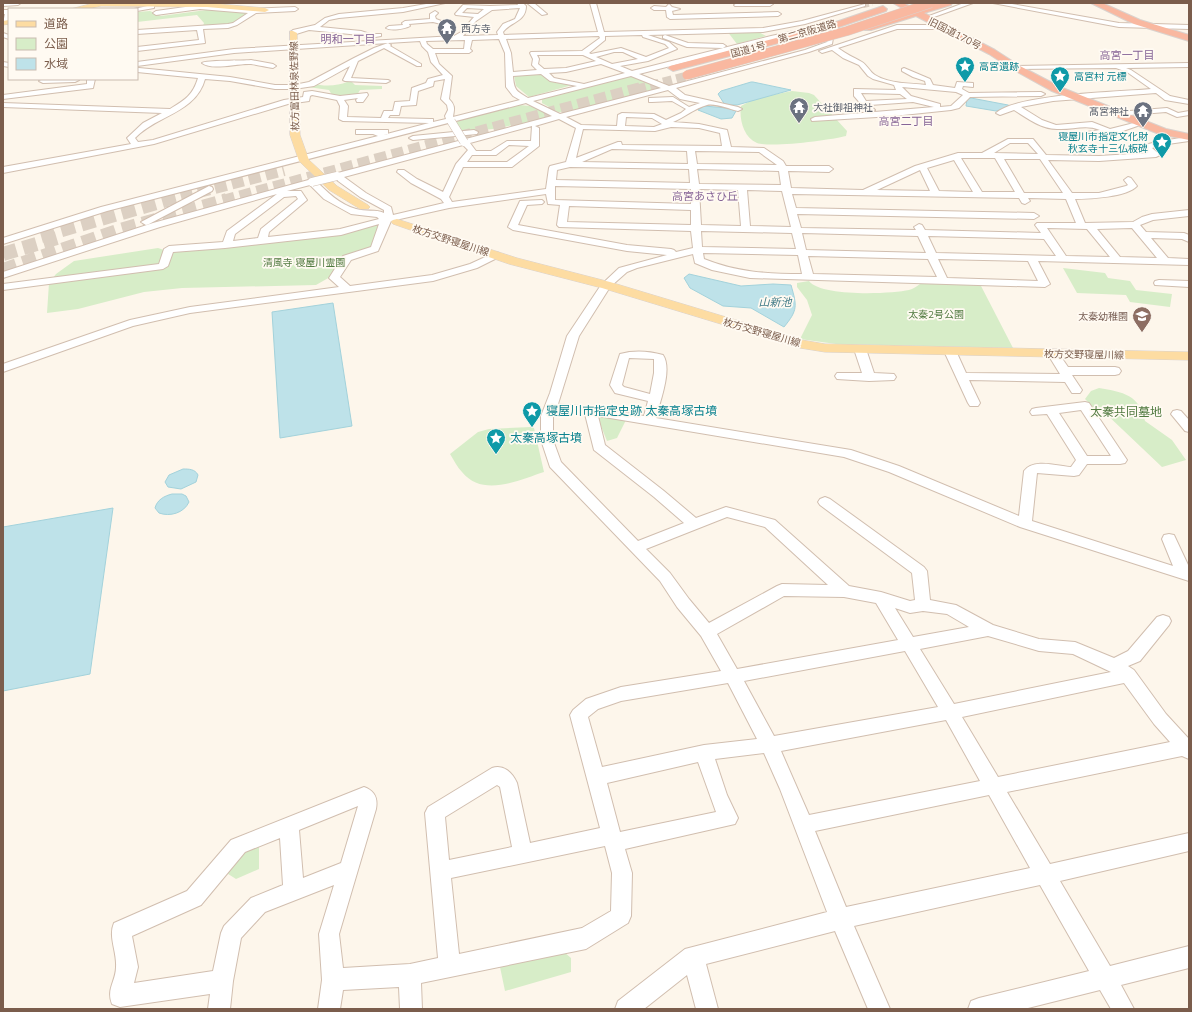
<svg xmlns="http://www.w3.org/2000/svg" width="1192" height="1012" font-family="Mulish,'Noto Sans JP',sans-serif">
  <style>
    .green { fill: #d7edc8 }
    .water { fill: #bee2e9; stroke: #a3d2db }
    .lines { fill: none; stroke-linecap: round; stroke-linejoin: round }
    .minor-tunnel { stroke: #dcd0c3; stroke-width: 6; stroke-dasharray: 6 3; stroke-linecap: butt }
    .highway-tunnel-far2 { stroke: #dcd0c3; stroke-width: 9; stroke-dasharray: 9 4.5; stroke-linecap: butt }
    .highway-tunnel-far1 { stroke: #dcd0c3; stroke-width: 12; stroke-dasharray: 12 5.5; stroke-linecap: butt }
    .highway-tunnel { stroke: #dcd0c3; stroke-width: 14; stroke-dasharray: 14 7; stroke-linecap: butt }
    .minor-casing { stroke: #d1beaf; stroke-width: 2 }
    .major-casing { stroke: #dad2cd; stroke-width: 1 }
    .highway-casing { stroke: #dad2cd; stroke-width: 2 }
    .minor { fill: #fff; fill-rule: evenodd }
    .major { fill: #fddca2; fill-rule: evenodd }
    .highway { fill: #f9b8a0; fill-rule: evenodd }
    .minor-bridge-casing { stroke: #d1beaf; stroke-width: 9; stroke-linecap: butt }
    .highway-bridge-casing { stroke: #dad2cd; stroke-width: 10; stroke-linecap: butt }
    .minor-bridge { stroke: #fff; stroke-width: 8 }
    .highway-bridge { stroke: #f9b8a0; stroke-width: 9 }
    .labels { text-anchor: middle; stroke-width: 3.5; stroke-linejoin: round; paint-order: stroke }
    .far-worship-label { font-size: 10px; fill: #5b616d; stroke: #fffaf2; text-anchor: start }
    .far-street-label { font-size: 10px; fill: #7b5d4c; stroke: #fffaf2 }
    .far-culture-label { font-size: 10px; fill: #0d838f; stroke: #fffaf2; text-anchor: start }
    .far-park-label { font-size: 10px; fill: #517a40; stroke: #fffaf2 }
    .far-education-label { font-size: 10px; fill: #785e54; stroke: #fffaf2; text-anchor: end }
    .far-neighbourhood-label { font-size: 11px; fill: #866496; stroke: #fffaf2 }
    .far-water-label { font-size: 11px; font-style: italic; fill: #417b87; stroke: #fffaf2 }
    .culture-label { font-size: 12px; fill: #0d838f; stroke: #fffaf2; text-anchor: start }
    .park-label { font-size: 12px; fill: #517a40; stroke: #fffaf2 }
  </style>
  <rect width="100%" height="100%" fill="#fdf6eb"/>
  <path class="green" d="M214,9L251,11C231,26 228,25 203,26L204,23L197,15L137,22V12L150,11L161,16Z
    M755,30L766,36L737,44L727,31Z
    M542,73L550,81L576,84L529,97L516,86L514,75Z
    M625,76L634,77L658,87V89L569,112H558L542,103V99Z
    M347,82H352L355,85L382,86V89L360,90L357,95L340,96L332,95L329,90L308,87L314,83C322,87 338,86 347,82Z
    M792,91L809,93L814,95L847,131L846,136C831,140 771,148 757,143C743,137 739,118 741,106L754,99Z
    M520,105L530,106L547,114L545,119L493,129L461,132L456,123L459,120Z
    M380,223L370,250L345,258L330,277L316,285L182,288L144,292L78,309L47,313L49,283L56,274L74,261L158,248L164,250L261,243Z
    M1063,268L1105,273L1108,278L1130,281L1136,290L1172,294L1170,307L1130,302L1126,295L1077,293Z
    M809,281C821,297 891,294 909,290C913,289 917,286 920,284L919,281L980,284L1013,348L836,344L800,339L812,315L807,300L797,287V283Z
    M1099,388C1123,392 1140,395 1145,421L1172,440L1186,460L1162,467L1103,411L1096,410L1085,399L1091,391Z
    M597,416L626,420L617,438L607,441Z
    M531,427L534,428L544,472C519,480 483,498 462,472C457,467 454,460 450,454L478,432L489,429Z
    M259,841V869L236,879L225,872L247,845Z
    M564,952L571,958V972L505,991L500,967Z"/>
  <path class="water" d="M751,82H753L791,90L737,105H725L718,94L721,91Z
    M971,98L1008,105L1012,107L996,111L966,106L967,99Z
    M704,106L727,108L736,111L732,118L721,119L698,110Z
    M689,274L741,286L773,284L791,285C797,306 798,310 784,327L751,308L723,306L690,288L684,278Z
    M333,303L352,426L280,438L272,312Z
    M183,469C189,469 195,469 198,475L196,482L181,489L168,487L165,482L169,475Z
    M172,494H182L186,496L189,502C184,513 170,517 159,513L155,508C157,500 164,496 172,494Z
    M113,508L90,674L3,691V527Z"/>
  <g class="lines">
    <path class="minor-tunnel" d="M863,5L872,3"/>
    <path class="highway-tunnel-far2" d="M637,89L691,75"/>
    <path class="highway-tunnel-far1" d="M164,201L284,170
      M223,201L641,88"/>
    <path class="highway-tunnel" d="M41,236L167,200
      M3,254L57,238
      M3,270L120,230L227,200"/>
    <defs>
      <path id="minor" d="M3,3H21L18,5L3,6Z
        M432,3H445L403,12L339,18L329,20L320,27L361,31L370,34H381V36L370,38L360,35L309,30L293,35L290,33L293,30L315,25L325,18L339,14L403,8Z
        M517,3H523L526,6C526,22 510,22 503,32L504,35L598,32L590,3H596L604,32L763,28L802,21L865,4V6L805,24L763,32L648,35L669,42L677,49L648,61L620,66L632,71L771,36L813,27L816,29L639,74L669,86L805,50L827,42L829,38H833L832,44L809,52L676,88L685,95L738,107L742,109L738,111C729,109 715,103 707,105C695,108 685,117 673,122L699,124L727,130L731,147L764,148L783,161L786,166H829L833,169L829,172L788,171L791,188L863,190L915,166L958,153H982L1008,139H1033L1046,155L1099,156L1148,153L1145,150V145L1160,141L1189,137V141L1161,145L1152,148L1160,155L1156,157L1099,161L1048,160L1072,193H1099L1126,186L1128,185L1124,180L1128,177L1131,178L1137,186C1127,197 1090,199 1075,199L1085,223L1133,222L1142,217L1152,214L1189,210V216L1153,220L1140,225L1146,232L1184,233L1189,235V242L1182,239L1151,238L1168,258L1189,259V265L1038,261L1050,284L1045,287L750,278L712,270L695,263L693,254L637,268L627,272L610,287L579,336L558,404L591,407L644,416L648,401L615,393L610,385L620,354C635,350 648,351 663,355C673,370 659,403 656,418L851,450L899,466L1019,516L1024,471C1033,458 1058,466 1071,467L1076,460L1047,414L1032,415L1030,412L1032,409L1036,408L1085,402L1089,403L1127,460L1125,463L1120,464H1087L1079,475L1074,476L1037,473L1032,521L1173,566L1162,539L1164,535L1169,534L1174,535L1189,567V581L1020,527L889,472L844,457L598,416L605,445L664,491L696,518L726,507L775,520L849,586L881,592L910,601L915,600L912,573L820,505L818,502L820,499L825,497L830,499L924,567L927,571L930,600L956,605L993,625L1039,639L1075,642L1114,658L1128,651L1157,617L1163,615L1169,617L1171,621L1169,625L1140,661L1128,666L1134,670L1166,714L1189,739V759L1182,756L1007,792L1050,864L1189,833V851L1060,881L1110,966L1189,946V968L1121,985L1134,1009H1111L1100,990L1024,1009H968L971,1001L979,998L1089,971L1040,885L854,926L890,1009H868L835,931L706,964L718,1009H696L687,975L644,1009H615L618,1001L685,949L827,912L780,789L764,753L715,759L727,795L738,818L735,824L625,849L632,873L631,916L628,923L586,949L421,983L422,1009H400L399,987L343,990L340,1009H318L322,980L319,934L334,885L265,912L241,938L233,981L230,1009H208L210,994L120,1007L112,1004C106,989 116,981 116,967C117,951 108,937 114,923L187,891L231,840L364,787C375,791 378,798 376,809L339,934L343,968L410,964L438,958L425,813L428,807L492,768C503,764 512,772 517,783L530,843L600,828L570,715L573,710L586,699L621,687L721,671L701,636L677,607L660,581L550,467L541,440V416L550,393L567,336L601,285L619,268L667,255L627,251L513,230L508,227L520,201L542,200L544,202L542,204L527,205L518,225L627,245L671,249L674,250L676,252L693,248L691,231L559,227L557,225L560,205L548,204L546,194L449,208L391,221L378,251L351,260L340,277L350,286L432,275L470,264L496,252L499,253L501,255L499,257L477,268L433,281L190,313L133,326L3,372V364L130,320L190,307L339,287L329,278L343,256L371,247L379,224L341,235L225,248L173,252L168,266L163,269L3,290V284L159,264L164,249L169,246L223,242L227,231L277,194L160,227L3,278V272L153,223L312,179L315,180C326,191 340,205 356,209C365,212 376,209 384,213V210L360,197L334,178L333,176L334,174L552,116L526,103L107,211L3,244V238L101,207L378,136L373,134H356V130H388V134L383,135L429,123L343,121L339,119L340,106L337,100L312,95L310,96L309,101L288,104L154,144L3,173V167L131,144L127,138L143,123L162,113L3,107V103L170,109C185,100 193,95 198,78L137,72V68H139L230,77L275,85H294L309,82L354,58L374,48L388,43L234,53L137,66V62L234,49L454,36L461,32L474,17L456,15L455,14L463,5L490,6L518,5ZM467,8L484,9L478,14L462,13ZM520,8L515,19L503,24L497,32L498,35L463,36L476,21L492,10ZM642,35L643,37L665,44L669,48L646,57L621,48L591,54L589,53L605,40V36ZM599,36L600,38L582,51L531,52L530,53L533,59L532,65L537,70L513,72L511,53L506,39ZM499,39L505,53L506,87L513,96L520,100L453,117C454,109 456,106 449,99L452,76L439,64L435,53H469L472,51L470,49L472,40ZM465,40L464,49H433L427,44L426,41ZM420,41L422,46L428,52L431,62L443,75L428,79L426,83L412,88L410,101L395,102L393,111H384L381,118L347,117L348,106L344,100L358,98L356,100L357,102H363L368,95L367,93L340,96L312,91L304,92L303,97L284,100L153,140L138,142L135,138C157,115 196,113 205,79L230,81L275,89H294L314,86L350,66L343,80L345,81L386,83L390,81L388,80L351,78L358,61L384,48L417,66H421V64L390,46L391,45L388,43ZM614,52H623L638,59L612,64L596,57ZM537,55H583L596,61L566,68L544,69L538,64L539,59ZM601,64L625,73L584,84L554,78L549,73L566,72ZM541,74L550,81L577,86L528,98C516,91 514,90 513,76ZM631,76L661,88L560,114L533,101ZM445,79L441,99L447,105L448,110L445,116L446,119L433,122V119H430L388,118L390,115H399L401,106L416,105L418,91L433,86L434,81ZM668,90L680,99L700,103L689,107L673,97L649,98V102H652L672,101L686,109L681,113L666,120L654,114L622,113L618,115L617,126L581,125L566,117ZM626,117L652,118L662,124L654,127L625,126ZM559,119L576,128L566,162L550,166L549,168L546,189L452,202L449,197L463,167H512L539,146V128L535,126ZM532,126L531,141H507L491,151H476L470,143ZM671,127L699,128L720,133L722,146L622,145L621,142H618L576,158L583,129L655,131ZM1010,143H1028L1038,154L994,153ZM463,145L468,150L456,164L443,192L417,179L404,170H398L397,172L411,183L441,199L444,203L393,215L391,207L366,193L344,177ZM509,145L529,146L507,162H467L472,155H496ZM612,149L687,151L688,164L582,162ZM695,151L759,152L777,165L697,164ZM961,158H995L1015,192H982ZM1004,159H1040L1063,193H1024ZM954,160L973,192L939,191L927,168ZM570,167L689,169L690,183L556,180L557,170ZM697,169L779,171L781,185L699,184ZM920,170L930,191L877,190ZM310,185L324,199L351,214L377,217L379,219L340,229L268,237L269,232L307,200L301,191H287ZM555,186L691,189V204L555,200ZM699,189L738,190L741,226L701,225ZM747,190L782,191L791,227L750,226ZM792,194L1019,198L1022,203L1025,204L1030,201L1028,198L1066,199L1076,223H1037L1035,225L1041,233L925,230L922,225L919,224L914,227L916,230L801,228L797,214L1034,219L1039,216L1034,213L796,208ZM296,196L298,199L261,229L258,238L233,241L235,234L284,197ZM569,206L691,210V225L567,222ZM1047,228L1087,229L1110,257L1066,256ZM1132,228L1157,258L1120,257L1097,229ZM701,231L792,233L796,249L702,247ZM802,233L918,236L926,253L806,250ZM928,236L1044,239L1056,256L936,253ZM703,253L798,255L802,274C768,274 736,272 704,259ZM808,256L928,259L937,277L813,274ZM938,259L1028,261L1038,281L947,278ZM629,358L654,359V373L650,394L624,387L622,385ZM1081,410L1111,456H1087L1059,413ZM555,411L585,414L594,450L654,497L684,523L638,541L561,462L553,440V416ZM727,517L765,527L828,585L782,584L777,586L709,623L689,599L670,573L646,549ZM784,596L844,597L876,603L898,640L737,669L717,634ZM895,608L910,613L923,611L947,614L969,627L913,637ZM988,636L1039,651L1073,654L1111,672L954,704L920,649ZM905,651L938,707L774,736L744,681ZM728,683L757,739L704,745L602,767L588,717L598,709L621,701ZM1124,683L1154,724L1170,742L998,777L962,717ZM946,720L980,781L809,815L781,751ZM698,762L716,812L620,832L607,783ZM497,785L500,787L512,847L449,860L445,817ZM989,795L1030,868L846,907L815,831ZM358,806L341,863L303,878L299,830ZM280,838L283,885L251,898L224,926L221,933L213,971L134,983L138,967L132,936L201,905L245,852ZM605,846L612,873L611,911L582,928L459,954L451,878Z
        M527,3H534L547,14L542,15Z
        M737,3H772L773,4L770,6H735L734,5Z
        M964,3H973L934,17L929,16Z
        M993,3H1006L1119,23L1189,25V29L1119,27Z
        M669,4L672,7L680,9L672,11L673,15L778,12L781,14L778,16L670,19L667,17L666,10H654L651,8L654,6L666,7Z
        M152,5L154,6V8L137,11V9H134Z
        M200,5L251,9L295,7L298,9L295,11L256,13L237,25L228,28L203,29L205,43L137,51V47L199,40L197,30L137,34V30L228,24L233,23L248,13L200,9L156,15L153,13L156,11Z
        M3,10H9L8,24L3,23L5,14H3Z
        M435,11L438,13L435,16L436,19L449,24V26L433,22L409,24L410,26C405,29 391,31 386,28L389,26L403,25L402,23L405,21L430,19V14Z
        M897,25H942L945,27L942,29H897L838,48C846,54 853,57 862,62C867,65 870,72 875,75C889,84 910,83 926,85L925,81L913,77L902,71V69L904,68L930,79L933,85L955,88L957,82L973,83V87L963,86L962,89L969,93L1041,92L1045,94L1041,96L970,97L959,108L951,110L893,116L812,121L811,119L815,117L934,107L913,102L870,105L875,110L871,112H868L854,96V89L896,90L894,85L873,79L868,76L859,65L843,58L832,50L822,53L819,51ZM902,87L956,92L963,95L951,106L940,107V104L911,96ZM861,93L900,94L907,99L866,101Z
        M3,33L9,35V39L3,37Z
        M665,35L688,43L723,44L726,46L723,48L687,47L663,38V36Z
        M251,60L273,64L276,66L273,68C266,67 258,65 251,64C238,63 212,71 202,63C205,60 243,61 251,60Z
        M3,62L9,63V67L3,66Z
        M1189,63V67L1126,68L1131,70L1170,96L1189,100V104L1165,100L1156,93L1053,101L1021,107L1042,120L1056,125L1092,122L1110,129L1142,121L1146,123L1120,132L1078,138H1075V134L1100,130C1085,124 1073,130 1057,129C1041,129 1027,118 1014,110L1000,115L996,113C1016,94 1119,92 1151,89L1127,72L1116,68L1015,69L1013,68V66Z
        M43,79H78L79,80L75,82L43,83L39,81Z
        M87,79H95L93,88L3,99V95L87,84Z
        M1167,108L1178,113L1189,111V115L1177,117L1166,112L1117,116L1113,114L1117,112Z
        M474,130L478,132L477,134L413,140L409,138L413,136Z
        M209,186L212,187L213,189L212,191L149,224L146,225L141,222Z
        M1159,280L1189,281V287L1155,285L1154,283L1155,281Z
        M860,346L864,347L866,349L874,373L894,374L896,377L894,380L869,381L837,379L835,376L837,373H862L854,349L856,347Z
        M950,348L954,349L956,351L966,373L1060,374L1047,353L1049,351H1057L1068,367H1115L1119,368L1121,371L1119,374L1115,375H1072L1082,390L1080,393H1072L1065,382L969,380L980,403L978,406H970L968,403L944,351L946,349Z
        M1177,410L1181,411L1189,420V432L1185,431L1171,414L1173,411Z"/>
      <path id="major" d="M94,3H208L265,8L269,10L265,12L207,7L101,6L86,9H71Z
        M9,20V24L3,25V21Z
        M290,31H293L297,33L300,135L309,160L337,186L368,205L370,207L368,209H360L329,190L299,161L290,135Z
        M397,219L517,258L610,282L802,340L825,344L1189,352V360L825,352L800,348L602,288L509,264L393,224L391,222L393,220Z"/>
      <path id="highway" d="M893,3H903L917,10L939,3H952L951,5L924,13L995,50L1018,65L1060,87L1166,129L1189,134V140L1159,134L1052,91L1012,69L989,54L916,16L871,30H865L864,28L865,26L909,12Z
        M1091,3H1102L1140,20L1189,35V41L1134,24Z
        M883,6L887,9L886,11L839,27L673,71L668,68L670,66L833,23Z"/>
    </defs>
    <use href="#minor" class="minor-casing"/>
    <use href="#major" class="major-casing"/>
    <use href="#highway" class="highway-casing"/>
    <use href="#minor" class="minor"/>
    <use href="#major" class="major"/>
    <use href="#highway" class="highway"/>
    <defs>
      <path id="minor-bridge" d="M451,121L464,142
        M312,182L337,176"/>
      <path id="highway-bridge" d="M687,75L847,31L931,3"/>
    </defs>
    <use href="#minor-bridge" class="minor-bridge-casing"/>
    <use href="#highway-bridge" class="highway-bridge-casing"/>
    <use href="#minor-bridge" class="minor-bridge"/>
    <use href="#highway-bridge" class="highway-bridge"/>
  </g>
  <defs>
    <symbol id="temple-pin" viewBox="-11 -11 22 30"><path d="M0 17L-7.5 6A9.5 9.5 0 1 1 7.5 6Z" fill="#6b7280" stroke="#fffaf2"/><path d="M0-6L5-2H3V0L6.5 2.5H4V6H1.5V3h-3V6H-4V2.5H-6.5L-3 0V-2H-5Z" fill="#fff"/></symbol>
    <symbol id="sight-pin" viewBox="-11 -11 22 30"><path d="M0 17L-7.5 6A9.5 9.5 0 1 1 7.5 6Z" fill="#0f9aa8" stroke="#fffaf2"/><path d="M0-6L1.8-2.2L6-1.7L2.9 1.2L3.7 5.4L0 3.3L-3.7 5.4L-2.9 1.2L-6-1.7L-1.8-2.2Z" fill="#fff"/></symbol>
    <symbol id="school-pin" viewBox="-11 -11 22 30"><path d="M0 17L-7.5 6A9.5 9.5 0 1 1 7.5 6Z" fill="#8d6e63" stroke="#fffaf2"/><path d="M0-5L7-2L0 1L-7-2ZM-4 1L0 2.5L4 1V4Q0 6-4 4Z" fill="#fff"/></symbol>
  </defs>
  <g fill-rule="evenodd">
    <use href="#temple-pin" x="436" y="17" width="22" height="30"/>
    <use href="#sight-pin" x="954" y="55" width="22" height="30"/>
    <use href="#sight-pin" x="1049" y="65" width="22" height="30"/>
    <use href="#temple-pin" x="788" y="96" width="22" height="30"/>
    <use href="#temple-pin" x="1132" y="100" width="22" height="30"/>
    <use href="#sight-pin" x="1151" y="131" width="22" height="30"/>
    <use href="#school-pin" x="1131" y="305" width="22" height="30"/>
    <use href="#sight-pin" x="521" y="400" width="22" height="30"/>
    <use href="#sight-pin" x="485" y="427" width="22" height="30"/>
  </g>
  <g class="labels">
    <g class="far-worship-label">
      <text x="461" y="32">西方寺</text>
      <text x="813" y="111">大社御祖神社</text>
      <text x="1129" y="115" text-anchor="end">髙宮神社</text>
    </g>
    <g class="far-street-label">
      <text transform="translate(807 31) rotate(-16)" y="4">第二京阪道路</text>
      <text transform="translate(955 33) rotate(27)" y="4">旧国道170号</text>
      <text transform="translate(748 49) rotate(-15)" y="4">国道1号</text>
      <text transform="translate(294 86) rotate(-91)" y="4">枚方富田林泉佐野線</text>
      <text transform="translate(451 240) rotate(18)" y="4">枚方交野寝屋川線</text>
      <text transform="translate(762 332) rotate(16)" y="4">枚方交野寝屋川線</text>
      <text transform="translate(1084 354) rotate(1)" y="4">枚方交野寝屋川線</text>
    </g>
    <g class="far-culture-label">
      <text x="979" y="70">高宮遺跡</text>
      <text x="1074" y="80">高宮村 元標</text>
      <text x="1148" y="140" text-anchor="end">寝屋川市指定文化財<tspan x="1148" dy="12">秋玄寺十三仏板碑</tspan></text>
    </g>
    <g class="far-park-label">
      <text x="304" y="266">清風寺 寝屋川霊園</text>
      <text x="936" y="318">太秦2号公園</text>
    </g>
    <g class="far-education-label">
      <text x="1128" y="320">太秦幼稚園</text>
    </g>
    <g class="far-neighbourhood-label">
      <text x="348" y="43">明和一丁目</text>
      <text x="1127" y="59">高宮一丁目</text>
      <text x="906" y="125">高宮二丁目</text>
      <text x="705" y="200">高宮あさひ丘</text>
    </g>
    <g class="far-water-label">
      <text x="775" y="306">山新池</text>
    </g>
    <g class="culture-label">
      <text x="546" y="415">寝屋川市指定史跡 太秦高塚古墳</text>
      <text x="510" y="442">太秦高塚古墳</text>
    </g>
    <g class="park-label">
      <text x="1126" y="416">太秦共同墓地</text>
    </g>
  </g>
  <rect width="1192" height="1012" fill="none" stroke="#7b5d4c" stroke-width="8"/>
  <rect x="8" y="8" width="130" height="72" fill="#fffaf2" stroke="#cabbb0"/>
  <rect x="16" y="21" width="20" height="6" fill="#fddca2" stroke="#cabbb0"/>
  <text x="44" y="28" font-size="12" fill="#7b5d4c">道路</text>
  <rect x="16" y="38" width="20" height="12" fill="#d7edc8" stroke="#cabbb0"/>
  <text x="44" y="48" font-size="12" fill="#7b5d4c">公園</text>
  <rect x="16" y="58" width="20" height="12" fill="#bee2e9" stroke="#cabbb0"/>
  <text x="44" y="68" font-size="12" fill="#7b5d4c">水域</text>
</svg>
